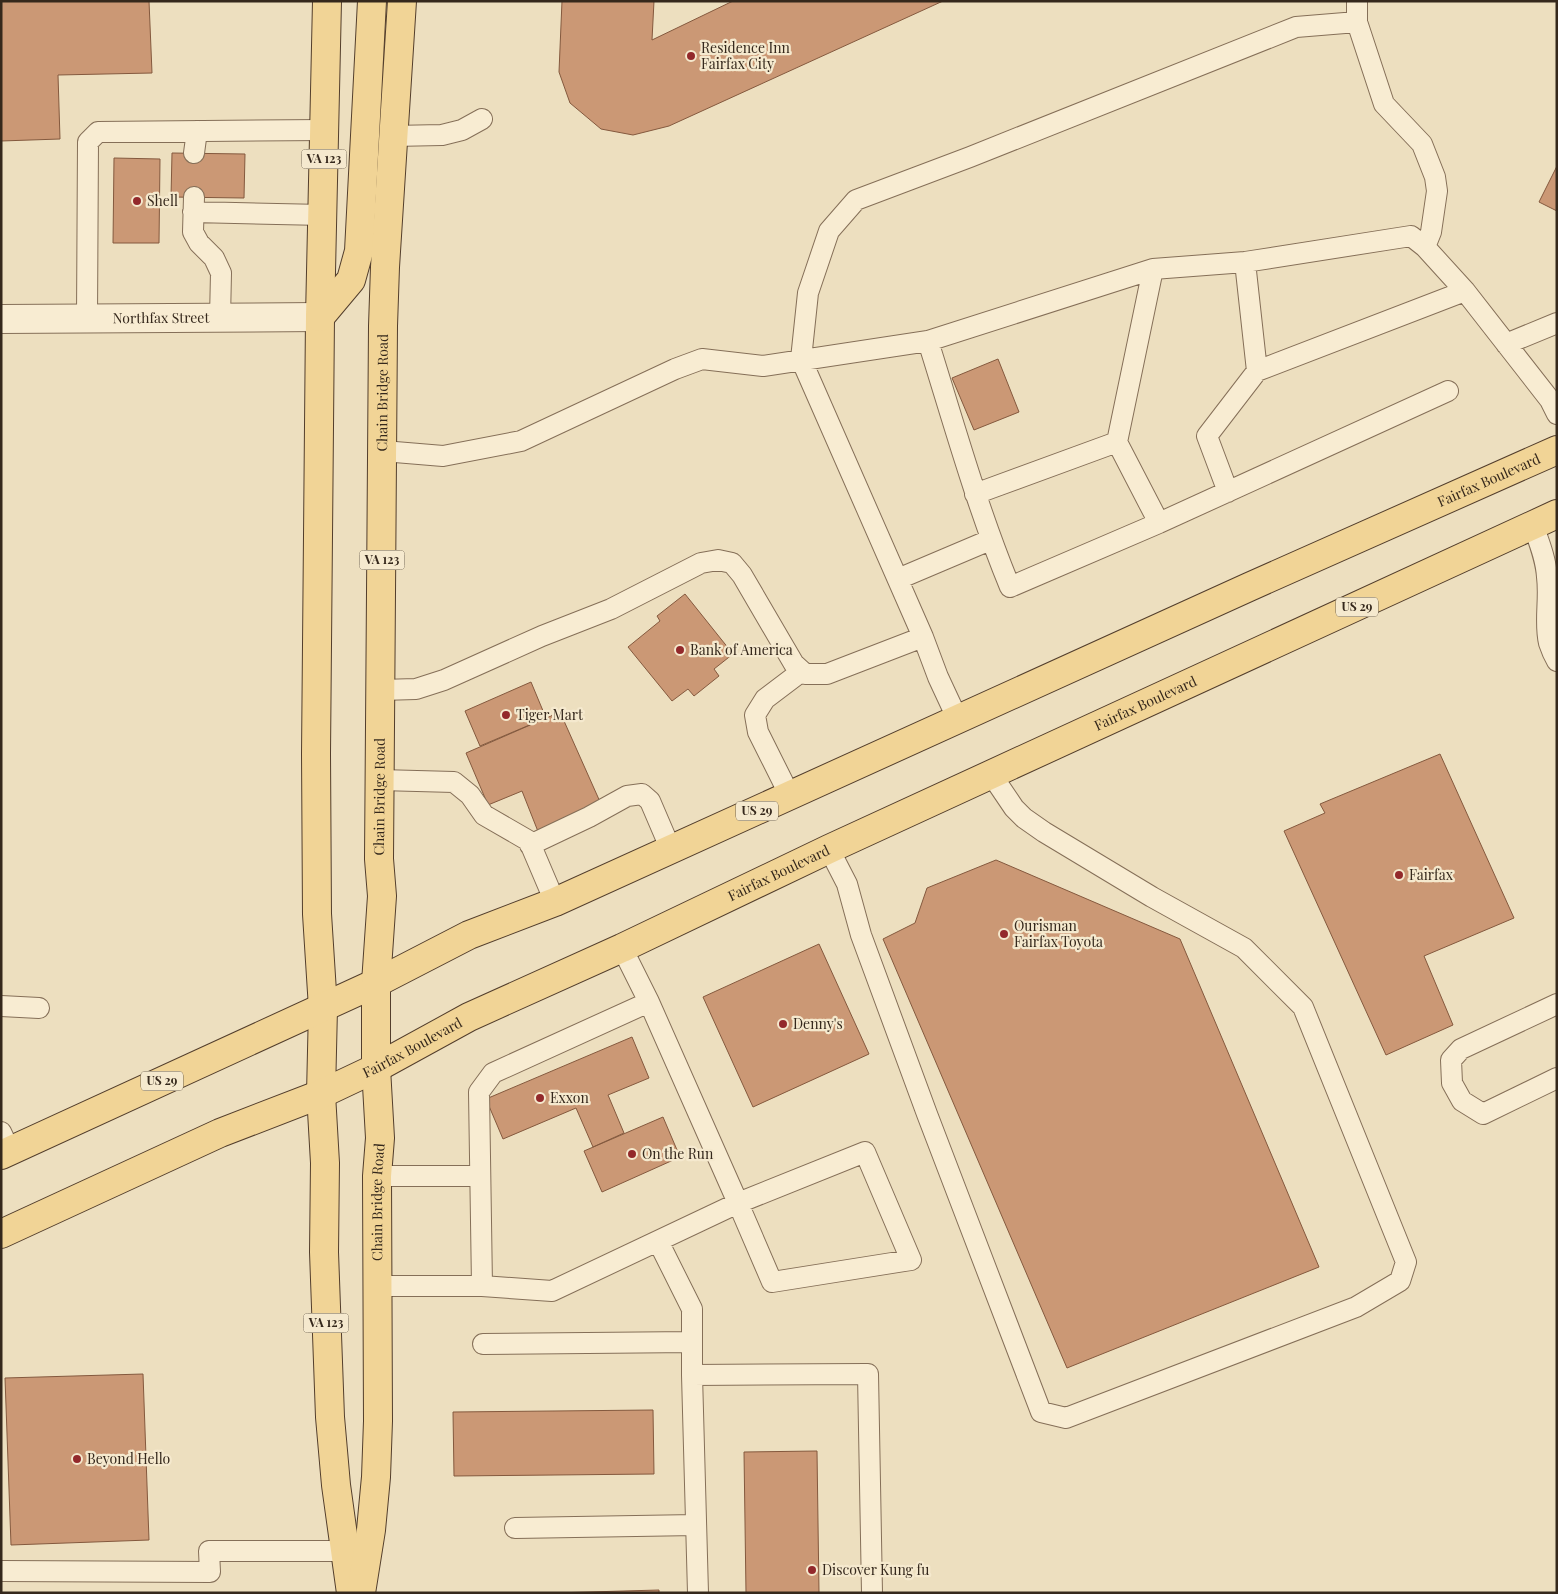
<svg xmlns="http://www.w3.org/2000/svg" width="1558" height="1594" font-family="'Playfair Display',serif">
  <style>
    .building { fill: #cb9875; stroke: #84593e }
    .lines { fill: none; stroke-linecap: round; stroke-linejoin: round }
    .lane-casing { stroke: #856f58; stroke-width: 22 }
    .street-casing { stroke: #856f58; stroke-width: 30 }
    .primary-casing { stroke: #533e2c; stroke-width: 30 }
    .lane { stroke: #f8ecd2; stroke-width: 20 }
    .street { stroke: #f8ecd2; stroke-width: 28 }
    .primary { stroke: #f1d496; stroke-width: 28 }
    .poi-dot { fill: #93292b; stroke: #f5e9ce; stroke-width: 2 }
    .labels { text-anchor: middle; stroke-width: 4.5; stroke-linejoin: round; paint-order: stroke }
    .shield { fill: #f5e9ce; stroke: #6f6251; stroke-width: 1 }
    .shield-label { font-size: 12px; font-weight: bold; fill: #35281c }
    .poi-label { font-size: 14px; fill: #35281c; stroke: #f5e9ce; text-anchor: start }
    .street-label { font-size: 14px; fill: #35281c; stroke: #f5e9ce }
  </style>
  <rect width="100%" height="100%" fill="#eddfbf"/>
  <path class="building" d="M1,1H149L152,73L58,75L60,139L1,141Z
    M562,1H654L652,40L733,1H943L669,126L633,135L601,129L570,103L559,72Z
    M172,153L245,154L244,198L171,197Z
    M114,158L160,159L159,243H113Z
    M1557,166V211L1539,202Z
    M998,359L1019,412L974,430L952,378Z
    M685,594L733,654L714,669L719,676L694,696L688,689L672,701L628,647L660,621L657,616Z
    M531,682L546,718L480,746L465,711Z
    M560,712L601,804L539,834L522,791L488,805L466,753Z
    M1440,754L1514,918L1424,956L1453,1025L1386,1055L1284,831L1325,813L1320,804Z
    M996,860L1180,939L1319,1267L1067,1368L883,939L915,923L927,888Z
    M819,944L869,1054L753,1107L703,997Z
    M632,1037L649,1078L608,1095L624,1133L593,1147L576,1108L503,1139L486,1099Z
    M663,1117L680,1157L602,1192L584,1151Z
    M143,1374L149,1540L11,1545L5,1378Z
    M653,1410L654,1474L454,1476L453,1412Z
    M817,1451L819,1593H746L744,1452Z
    M659,1590V1593H554Z"/>
  <g class="lines">
    <defs>
      <path id="lane" d="M1357,1V22
        M393,136L442,135L462,130L482,119
        M194,153L197,131
        M194,197L193,232L199,243L214,258L221,273L220,318
        M193,212L323,215
        M1245,262L1257,371L1465,291
        M87,318L88,142L98,132L324,130
        M928,341C954,424 977,507 1010,587L1159,523L1117,442L975,494
        M1506,344L1557,323
        M1117,442L1153,269
        M383,451L443,456L521,441L675,369L702,359L763,366L928,341L1153,269L1245,262L1411,236L1425,247L1465,291L1550,400L1557,414
        M1228,492L1207,436L1257,371
        M1159,523L1448,391
        M1533,525C1539,542 1546,559 1547,577C1550,599 1544,622 1549,643C1551,649 1554,656 1557,661
        M898,579L990,540
        M381,690L416,689L444,680L542,636L611,609L701,563L718,560L732,563L742,575L794,664L805,674H827L923,637
        M958,720L938,677L923,637L801,359L808,293L829,231L856,200L970,157L1296,27L1357,22L1384,104L1422,144L1435,177L1437,191L1431,232L1425,247
        M380,780L454,782L470,795L484,815L529,841L555,902
        M790,796L758,732L755,715L765,699L802,671
        M530,845L589,817L627,796L642,794L650,801L671,850
        M829,849L847,884L861,935L927,1114L1041,1412L1066,1418L1356,1307L1400,1281L1406,1262L1303,1007L1244,948L1152,897L1044,832L1024,818L1014,808L991,774
        M1557,1004L1461,1049L1451,1060L1452,1083L1462,1101L1483,1114L1557,1078
        M1,1006L39,1008
        M1,1132L10,1151
        M865,1152L911,1260L772,1282L738,1203Z
        M377,1176H479
        M658,1241L692,1309V1375L868,1374L872,1593
        M377,1286H482L552,1291L738,1203L649,1002L622,948
        M482,1286L479,1092L493,1073L649,1002
        M483,1344L692,1342
        M692,1375L698,1593
        M515,1528L696,1525
        M1,1571L210,1572L209,1551H345"/>
      <g id="street">
        <path id="s1" d="M1,319L320,317"/>
      </g>
      <g id="primary">
        <path d="M327,1L320,317L316,754L317,914L323,1008L321,1094L325,1163L324,1252L330,1417L336,1485L351,1593"/>
        <path d="M320,317L351,280L359,251L372,1"/>
        <path id="s2" d="M1,1155L376,983L469,935L555,902L1249,587L1557,450"/>
        <path id="s3" d="M1,1234L220,1133L321,1094L376,1068L469,1017L622,948L829,849L1557,514"/>
        <path id="s4" d="M361,1593L371,1530L376,1477L378,1421L377,1176L380,1138L376,1068V983L382,896L379,859L383,326L385,267L402,1"/>
      </g>
    </defs>
    <use href="#lane" class="lane-casing"/>
    <use href="#street" class="street-casing"/>
    <use href="#primary" class="primary-casing"/>
    <use href="#lane" class="lane"/>
    <use href="#street" class="street"/>
    <use href="#primary" class="primary"/>
  </g>
  <g class="poi-dot">
    <circle cx="691" cy="56" r="5"/>
    <circle cx="137" cy="201" r="5"/>
    <circle cx="680" cy="650" r="5"/>
    <circle cx="506" cy="715" r="5"/>
    <circle cx="1399" cy="875" r="5"/>
    <circle cx="1004" cy="934" r="5"/>
    <circle cx="783" cy="1024" r="5"/>
    <circle cx="540" cy="1098" r="5"/>
    <circle cx="632" cy="1154" r="5"/>
    <circle cx="77" cy="1459" r="5"/>
    <circle cx="812" cy="1570" r="5"/>
  </g>
  <g class="labels">
    <g class="shield">
      <rect x="301.5" y="149.5" width="45" height="19" rx="4"/>
      <rect x="359.5" y="550.5" width="45" height="19" rx="4"/>
      <rect x="1336" y="597.5" width="42" height="19" rx="4"/>
      <rect x="736" y="801.5" width="42" height="19" rx="4"/>
      <rect x="141" y="1071.5" width="42" height="19" rx="4"/>
      <rect x="303.5" y="1313.5" width="45" height="19" rx="4"/>
    </g>
    <g class="shield-label">
      <text x="324" y="163">VA 123</text>
      <text x="382" y="564">VA 123</text>
      <text x="1357" y="611">US 29</text>
      <text x="757" y="815">US 29</text>
      <text x="162" y="1085">US 29</text>
      <text x="326" y="1327">VA 123</text>
    </g>
    <g class="poi-label">
      <text x="701" y="53">Residence Inn<tspan x="701" dy="16">Fairfax City</tspan></text>
      <text x="147" y="206">Shell</text>
      <text x="690" y="655">Bank of America</text>
      <text x="516" y="720">Tiger Mart</text>
      <text x="1409" y="880">Fairfax</text>
      <text x="1014" y="931">Ourisman<tspan x="1014" dy="16">Fairfax Toyota</tspan></text>
      <text x="793" y="1029">Denny's</text>
      <text x="550" y="1103">Exxon</text>
      <text x="642" y="1159">On the Run</text>
      <text x="87" y="1464">Beyond Hello</text>
      <text x="822" y="1575">Discover Kung fu</text>
    </g>
    <g class="street-label">
      <text dy="5" stroke="none"><textPath href="#s1" startOffset="160">Northfax Street</textPath></text>
      <text dy="5" stroke="none"><textPath href="#s4" startOffset="1202">Chain Bridge Road</textPath></text>
      <text dy="5" stroke="none"><textPath href="#s2" startOffset="1634">Fairfax Boulevard</textPath></text>
      <text dy="5" stroke="none"><textPath href="#s3" startOffset="1262">Fairfax Boulevard</textPath></text>
      <text dy="5" stroke="none"><textPath href="#s4" startOffset="798">Chain Bridge Road</textPath></text>
      <text dy="5" stroke="none"><textPath href="#s3" startOffset="858">Fairfax Boulevard</textPath></text>
      <text dy="5" stroke="none"><textPath href="#s3" startOffset="452">Fairfax Boulevard</textPath></text>
      <text dy="5" stroke="none"><textPath href="#s4" startOffset="392">Chain Bridge Road</textPath></text>
    </g>
  </g>
  <rect width="1558" height="1594" fill="none" stroke="#35281c" stroke-width="5"/>
</svg>
